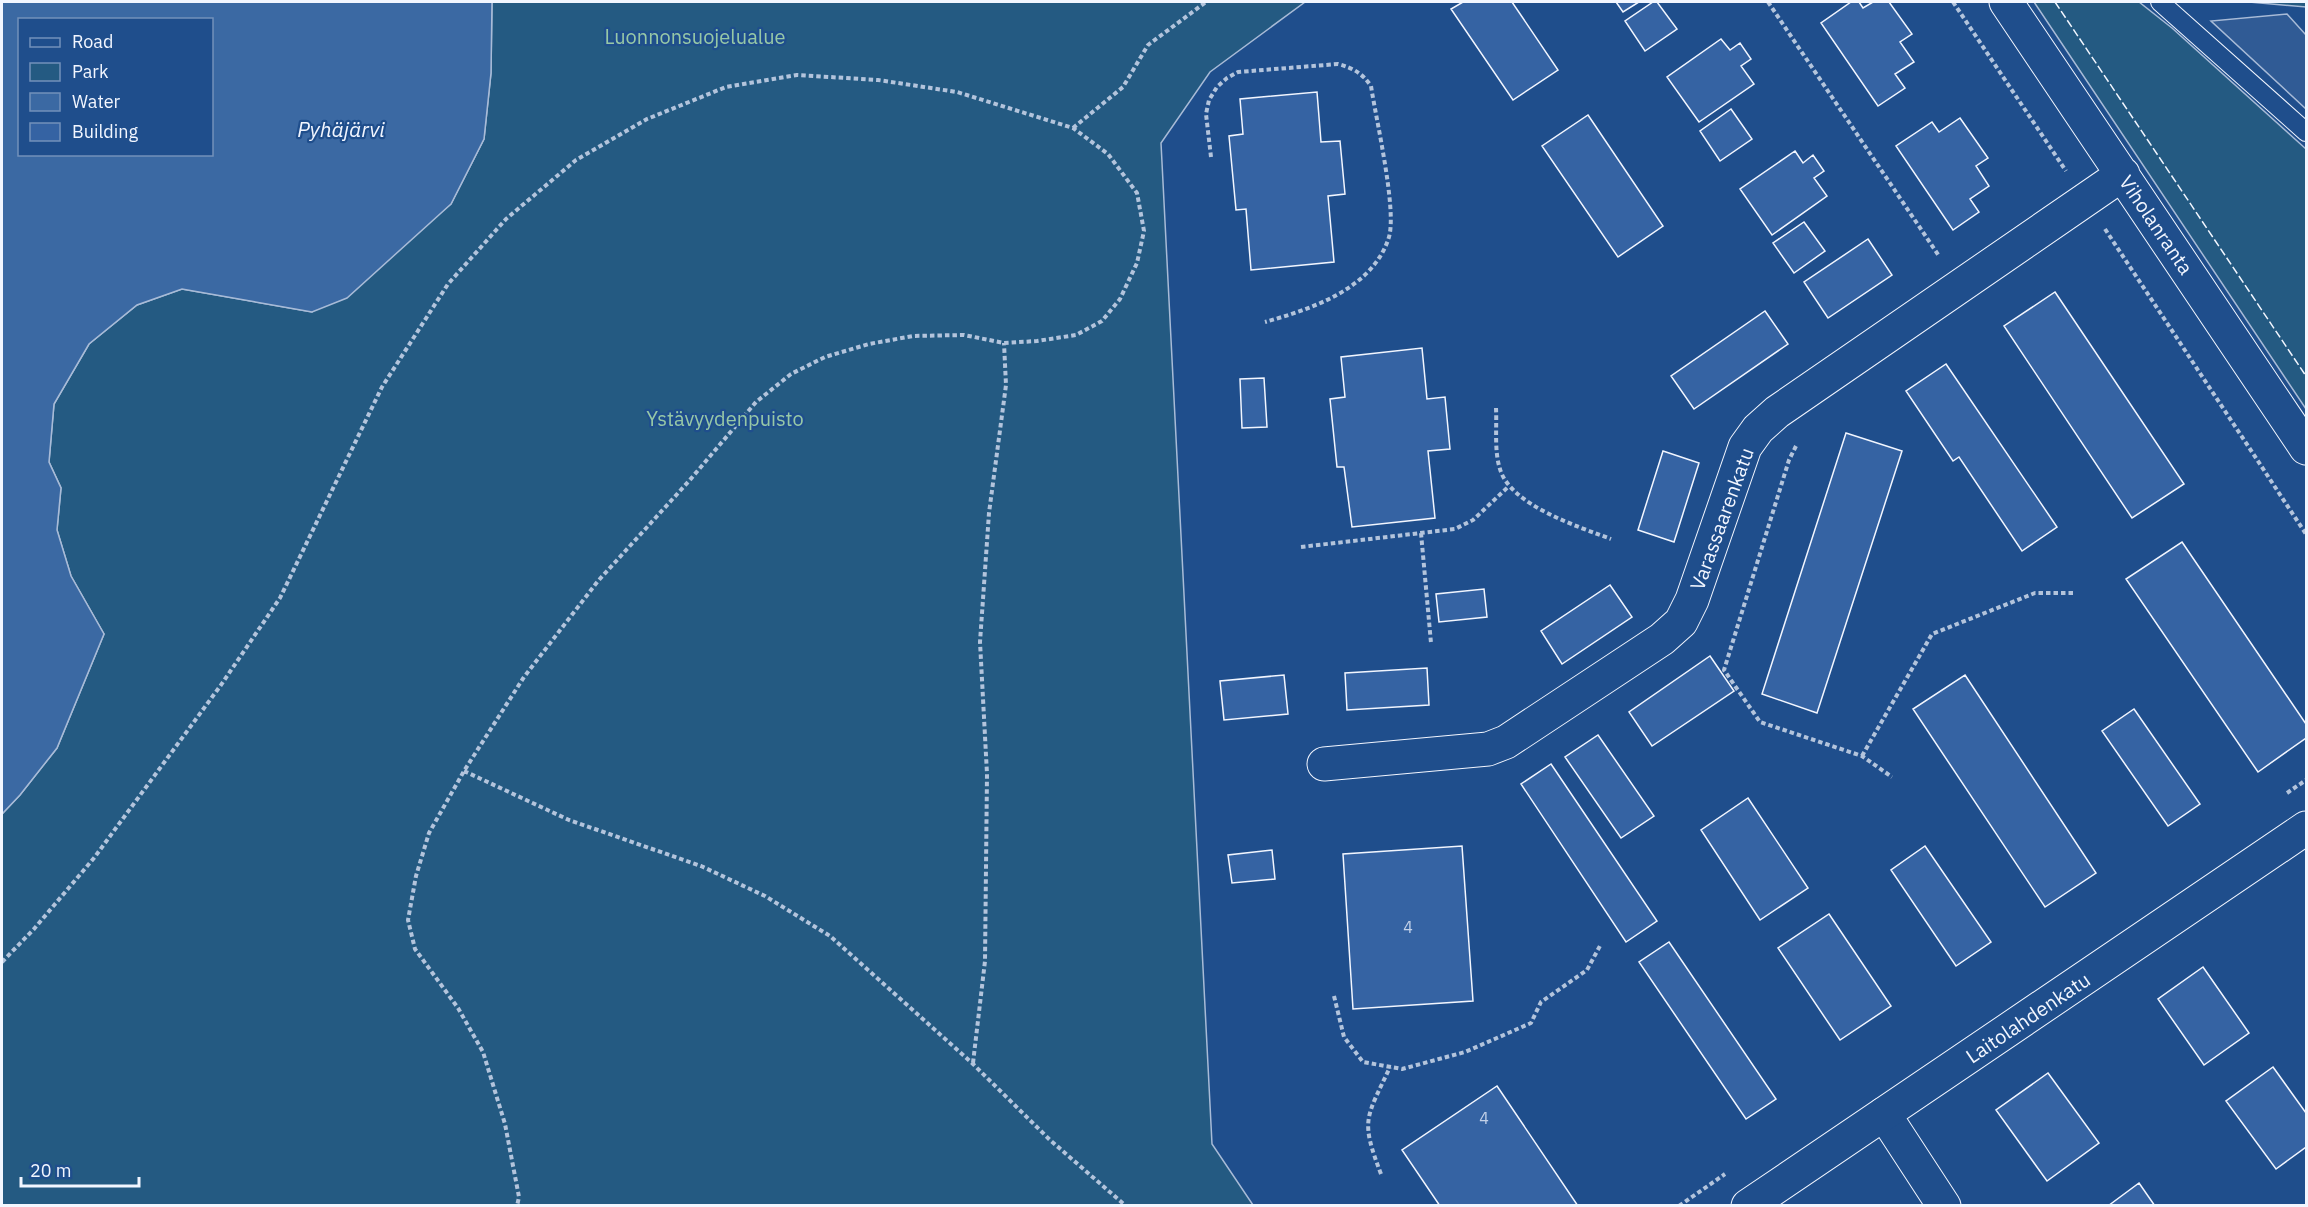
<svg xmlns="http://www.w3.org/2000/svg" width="2308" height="1207" font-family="'IBM Plex Sans',sans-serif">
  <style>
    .green { fill: #245a82; stroke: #a8bbd7; stroke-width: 1.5 }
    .parking { fill: #305b95; stroke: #a8bbd7; stroke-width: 1.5 }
    .water { fill: #3b69a3; stroke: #a8bbd7; stroke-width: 1.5; fill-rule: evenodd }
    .building { fill: #3563a3; stroke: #f2f6ff; stroke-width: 1.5 }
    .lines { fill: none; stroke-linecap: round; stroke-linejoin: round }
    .service-casing { stroke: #f2f6ff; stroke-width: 20 }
    .minor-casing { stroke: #f2f6ff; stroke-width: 35 }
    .tertiary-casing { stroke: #f2f6ff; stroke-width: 35 }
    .path { stroke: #b3c4dc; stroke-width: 4; stroke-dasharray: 4.5 3; stroke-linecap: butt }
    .service { stroke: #1f4e8c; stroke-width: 18 }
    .minor { stroke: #1f4e8c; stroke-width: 33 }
    .tertiary { stroke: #1f4e8c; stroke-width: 33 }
    .fence { stroke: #f2f6ff; stroke-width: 1.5; stroke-dasharray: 8 3; stroke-linecap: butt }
    .labels { text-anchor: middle; stroke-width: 4.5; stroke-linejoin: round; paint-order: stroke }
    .number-label { font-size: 16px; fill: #c3d1e8 }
    .park-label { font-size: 20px; fill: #97c8a6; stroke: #1f4e8c }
    .street-label { font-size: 20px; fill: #f2f6ff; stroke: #1f4e8c }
    .water-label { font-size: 21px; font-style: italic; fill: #f2f6ff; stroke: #1f4e8c }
  </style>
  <rect width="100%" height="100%" fill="#1f4e8c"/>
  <path class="green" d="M492,2H1305L1210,72L1161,143L1212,1144L1253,1205L2,1206V814L20,795L57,748L104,634L71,576L57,530L61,488L49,462L54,404L89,344L137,305L182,289L312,312L451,204L484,139L491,73Z
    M2034,2H2139L2172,28L2306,149V409Z
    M2249,2H2306V7Z"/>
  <path class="parking" d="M2287,14L2306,35V109L2211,21Z"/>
  <path class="water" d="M2,2H492L491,73L484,139L451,204L347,298L312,312L182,289L137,305L89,344L54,404L49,462L61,488L57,530L71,576L104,634L57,748L20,795L2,814ZM20,20H212V154H20Z"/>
  <path class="building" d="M1463,2H1512L1558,70L1513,100L1451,9Z
    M1616,2H1639L1623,12Z
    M1653,2H1657L1677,29L1645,51L1625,21Z
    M1851,2H1859L1863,8L1873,2H1889L1912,34L1900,42L1914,62L1895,74L1905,88L1878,106L1821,23Z
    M1721,39L1730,50L1740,43L1751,59L1741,66L1754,84L1699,122L1667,77Z
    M1317,92L1321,142L1340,141L1345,194L1328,196L1334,262L1251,270L1246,209L1236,210L1229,136L1243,134L1240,99Z
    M1731,109L1752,139L1720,161L1700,131Z
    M1588,115L1663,226L1618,257L1542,146Z
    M1960,118L1988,158L1976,166L1989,186L1970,199L1979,212L1953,230L1896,146L1932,122L1939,132Z
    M1795,151L1803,163L1813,155L1824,171L1814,178L1827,196L1772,235L1740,189Z
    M1804,222L1825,251L1794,273L1773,243Z
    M1868,239L1892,275L1828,318L1804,282Z
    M2055,292L2184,484L2132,518L2004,326Z
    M1765,311L1788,344L1694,409L1671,376Z
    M1422,348L1427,399L1445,397L1450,449L1428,451L1435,518L1352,527L1344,467H1337L1330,399L1345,397L1341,357Z
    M1946,364L2057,527L2022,551L1959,457L1953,461L1906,391Z
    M1264,378L1267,427L1242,428L1240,379Z
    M1846,433L1902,451L1817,713L1762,694Z
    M1663,451L1699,463L1674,542L1638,530Z
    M2182,542L2306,724V738L2258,772L2126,579Z
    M1610,585L1632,617L1562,664L1541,631Z
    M1484,589L1487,617L1439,622L1436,594Z
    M1710,656L1734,691L1652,746L1629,712Z
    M1427,668L1429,705L1347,710L1345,673Z
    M1284,675L1288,714L1224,720L1220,681Z
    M1965,675L2096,873L2045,907L1913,709Z
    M2134,709L2200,804L2168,826L2102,731Z
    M1598,735L1654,816L1621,838L1565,757Z
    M1551,764L1657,921L1626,942L1521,784Z
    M1748,798L1808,888L1760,920L1701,830Z
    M1462,846L1473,1001L1353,1009L1343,854Z
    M1925,846L1991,942L1956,966L1891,870Z
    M1272,850L1275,879L1232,883L1228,855Z
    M1829,914L1891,1006L1840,1040L1778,948Z
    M1669,942L1776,1099L1746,1119L1639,962Z
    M2203,967L2249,1033L2204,1065L2158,999Z
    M2273,1067L2306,1113V1147L2276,1169L2226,1101Z
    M2048,1073L2099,1143L2047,1181L1996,1110Z
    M1497,1086L1578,1206H1440L1402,1150Z
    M2139,1183L2155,1206H2108Z"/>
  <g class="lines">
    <defs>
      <path id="service" d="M2160,2L2306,132"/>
      <path id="minor" d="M2006,2L2306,448
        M1324,764L1488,749L1506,742L1662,639L1681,622L1692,600L1745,447L1758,429L1777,412L2123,174
        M1884,1114L1944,1206"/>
      <path id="tertiary" d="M1748,1206L2306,828"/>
    </defs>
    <use href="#service" class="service-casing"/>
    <use href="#minor" class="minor-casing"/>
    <use href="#tertiary" class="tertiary-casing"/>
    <path class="path" d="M1768,2L1939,256
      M1953,2L2066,171
      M1073,128L1123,87L1148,45L1206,2
      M1211,157L1206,114L1209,100L1217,87L1227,78L1238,72L1338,64C1353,68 1362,73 1371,86C1376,119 1397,209 1389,237C1373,289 1311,309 1265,322
      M2105,229L2306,534
      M1496,408C1497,427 1494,451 1500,469C1510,505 1579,527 1611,539
      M1796,446L1789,460L1724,670L1760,722L1862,756L1892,777
      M1421,533L1431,643
      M1301,547L1455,529L1473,520L1509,486
      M1862,756L1932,634L2035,593H2073
      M464,771L569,820L701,866L765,896L830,936L973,1064L1050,1140L1126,1206
      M2287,793L2306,780
      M2,962L34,929L94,858L221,685L280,598L382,387L448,284L506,219L576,160L647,119L726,87L797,75L878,80L957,92L1073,128L1108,154L1137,193L1144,231L1137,263L1120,299L1102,321L1076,335L1037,341L1004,343L964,335L913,336L869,344L825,357L791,374L756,402L689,481L598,581L524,677L464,771L429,833L416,876L408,920L415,949L458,1008L483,1052L505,1124L519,1197L517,1206
      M1334,996L1344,1037L1363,1062L1402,1069L1465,1052L1531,1023L1541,1002L1587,970L1601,944
      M973,1063L985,961L987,774L980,642L989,513L1006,385L1004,343
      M1381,1174C1360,1119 1366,1119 1390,1067
      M1679,1206L1725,1174"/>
    <use href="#service" class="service"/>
    <use href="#minor" class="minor"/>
    <use href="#tertiary" class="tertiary"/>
    <path class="fence" d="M2055,2L2306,376"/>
  </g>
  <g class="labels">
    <g class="number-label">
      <text x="1408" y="933">4</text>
      <text x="1484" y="1124">4</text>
    </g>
    <g class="park-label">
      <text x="695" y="44">Luonnonsuojelualue</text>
      <text x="725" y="426">Ystävyydenpuisto</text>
    </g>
    <g class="street-label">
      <text transform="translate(2156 225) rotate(56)" y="7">Viholanranta</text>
      <text transform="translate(1722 519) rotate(-70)" y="7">Varassaarenkatu</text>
      <text transform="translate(2028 1018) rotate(-34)" y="7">Laitolahdenkatu</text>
    </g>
    <g class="water-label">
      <text x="341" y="137">Pyhäjärvi</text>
    </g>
  </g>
  <rect width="2308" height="1207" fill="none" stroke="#f2f6ff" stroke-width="6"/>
  <rect x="18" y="18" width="195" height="138" fill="#1f4e8c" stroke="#7391ba" stroke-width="1.5"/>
  <rect x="30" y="38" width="30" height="9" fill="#1f4e8c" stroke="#7391ba" stroke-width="1.5"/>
  <text x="72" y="48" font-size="18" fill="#f2f6ff">Road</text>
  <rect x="30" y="63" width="30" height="18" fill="#245a82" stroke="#7391ba" stroke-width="1.5"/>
  <text x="72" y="78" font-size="18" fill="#f2f6ff">Park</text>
  <rect x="30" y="93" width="30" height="18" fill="#3b69a3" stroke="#7391ba" stroke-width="1.5"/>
  <text x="72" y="108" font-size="18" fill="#f2f6ff">Water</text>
  <rect x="30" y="123" width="30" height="18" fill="#3563a3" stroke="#7391ba" stroke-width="1.5"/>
  <text x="72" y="138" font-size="18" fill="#f2f6ff">Building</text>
  <path d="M21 1177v9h118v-9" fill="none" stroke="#f2f6ff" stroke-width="3"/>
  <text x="30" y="1177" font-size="18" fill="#f2f6ff" stroke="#1f4e8c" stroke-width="4.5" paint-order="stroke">20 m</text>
</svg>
